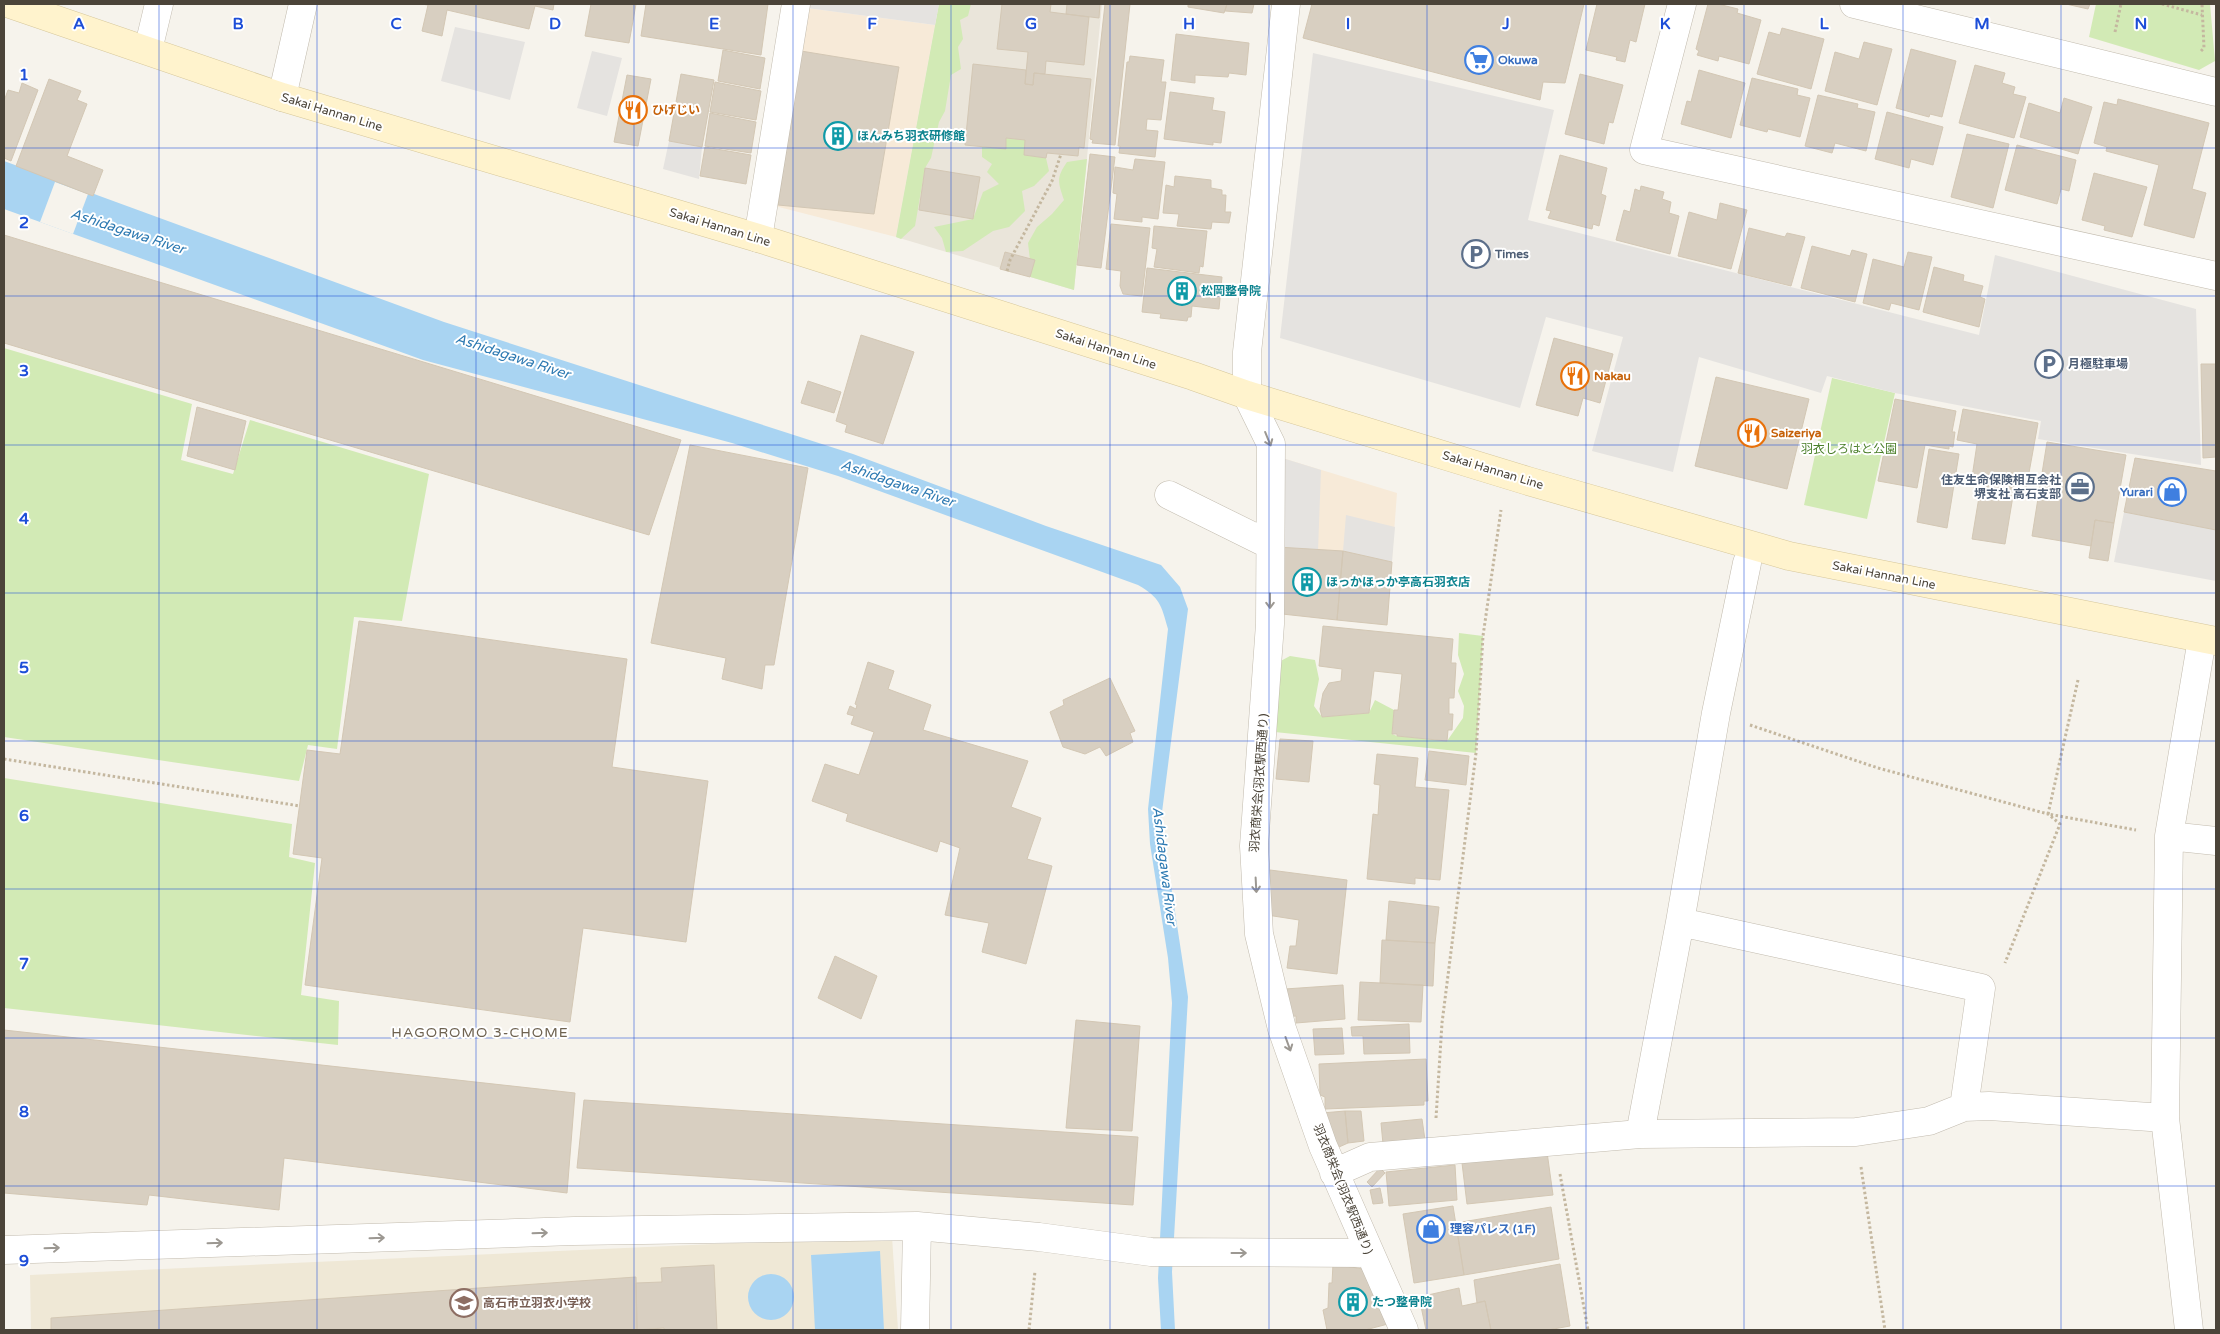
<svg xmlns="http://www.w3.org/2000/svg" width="2220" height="1334" font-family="'Varela Round','Noto Sans JP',sans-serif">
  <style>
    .residential { fill: #eae5da }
    .commercial { fill: #f7ead8; fill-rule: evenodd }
    .education { fill: #efe8d6 }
    .green { fill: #d2eab5 }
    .parking { fill: #e5e3e0 }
    .water { fill: #a9d4f2 }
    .pier { fill: #f6f3ec }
    .building { fill: #d8cfc1; stroke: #d3c7b4 }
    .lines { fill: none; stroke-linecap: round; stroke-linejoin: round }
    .minor-casing { stroke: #c2bbae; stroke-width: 29 }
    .tertiary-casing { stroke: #c2bbae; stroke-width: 29 }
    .secondary-casing { stroke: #d6c79b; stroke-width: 29 }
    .path { stroke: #c4b79f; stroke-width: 3; stroke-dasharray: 2.5 2.5; stroke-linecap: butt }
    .minor { stroke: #fff; stroke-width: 28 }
    .tertiary { stroke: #fff; stroke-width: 28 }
    .secondary { stroke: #fff3cd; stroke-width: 28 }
    .oneway { stroke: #9c9892 }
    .grid { fill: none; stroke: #1d4ed8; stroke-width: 1; stroke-opacity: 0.55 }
    .labels { text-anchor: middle; stroke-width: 4; stroke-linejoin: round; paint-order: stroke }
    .shop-label { font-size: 12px; font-weight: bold; fill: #366cbe; stroke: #fff; text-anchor: start }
    .food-label { font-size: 12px; font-weight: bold; fill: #c56008; stroke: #fff; text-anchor: start }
    .street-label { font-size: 12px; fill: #4b4439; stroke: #fff }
    .culture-label { font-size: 12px; font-weight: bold; fill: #0d838f; stroke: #fff; text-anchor: start }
    .service-label { font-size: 12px; font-weight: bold; fill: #4e5e75; stroke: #fff; text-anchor: start }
    .park-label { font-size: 12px; fill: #4a7f2a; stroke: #fff }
    .education-label { font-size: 12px; font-weight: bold; fill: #785e54; stroke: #fff; text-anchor: start }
    .water-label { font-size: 14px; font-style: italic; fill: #2e7ab2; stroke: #fff }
    .neighbourhood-label { font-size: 14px; letter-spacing: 1px; fill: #6e6250; stroke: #fff }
    .grid-label { font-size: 16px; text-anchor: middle; font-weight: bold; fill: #1d4ed8; stroke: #fff; stroke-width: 4; stroke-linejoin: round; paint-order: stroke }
  </style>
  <rect width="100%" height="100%" fill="#f6f3ec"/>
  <path class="residential" d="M939,4H1102L1074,290L896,237Z"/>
  <path class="commercial" d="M807,8L935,25L896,237L771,205ZM898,67L874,214L778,205Z
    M1279,457L1397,493L1387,625L1273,613Z"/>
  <path class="education" d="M892,1236L898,1330H31L30,1275Z"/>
  <path class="green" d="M939,4H971L968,16L960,20L963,39L958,47L961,69L951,75L945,111L939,122L931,158L925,168L915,226L901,239L896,237Z
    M2096,4H2210L2215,61L2199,70L2089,37Z
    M1006,138L1025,140L1024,155L1046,158L1049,171L1034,186L1022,191L1025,211L1009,227L993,231L963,251L946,252L942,238L934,227L973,219L983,192L999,184L987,172L992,164L982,157V147L1005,149Z
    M1087,159L1074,290L1027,276L1030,260L1028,243L1037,227L1052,214L1064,200C1058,182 1056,178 1067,162Z
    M4,348L192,404L181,460L233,474L250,420L429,474L402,621L354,617L337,749L308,745L299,781L4,737Z
    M1832,378L1895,393L1867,519L1804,505Z
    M1459,633L1483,636L1476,753L1265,731L1273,665L1290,656L1315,660L1319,679L1314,706L1322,717L1369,713L1375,700L1394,710L1392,734L1397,736L1447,741L1463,718L1464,706L1458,691L1464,674L1458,655Z
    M4,778L292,824L289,857L315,863L301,995L339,1001L338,1045L4,1008Z"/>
  <path class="parking" d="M808,4H939L935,25L807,8Z
    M455,27L525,42L510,100L441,81Z
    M592,51L622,58L607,116L577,108Z
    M1313,53L1554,110L1528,220L1979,335L1995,255L2196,309L2201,465L2038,439L2041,421L1895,393L1827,376L1821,393L1699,357L1673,472L1592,451L1623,337L1546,317L1520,408L1280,338Z
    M669,141L702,147L699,179L663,169Z
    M1279,457L1321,470L1318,551L1277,547Z
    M2124,512L2216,530V581L2114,562Z
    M1346,515L1395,527L1392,562L1343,551Z"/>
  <path class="water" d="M4,161L444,322L853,454L1046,526L1161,565L1180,587L1188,609L1161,820L1188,997L1172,1272L1175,1330H1161L1158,1278L1172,1003L1168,958L1150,844L1148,809L1168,629C1161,604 1160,598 1138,585L838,476L732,443L423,360L4,209Z
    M880,1251L884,1330H815L811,1255Z
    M748 1297a23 23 0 1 1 46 0a23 23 0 1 1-46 0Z"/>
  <path class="pier" d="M55,182L88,194L73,234L40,222Z"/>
  <path class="building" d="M421,4H554L553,10L535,6L529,29L447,10L442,36L422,31L428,5Z
    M591,4H636L629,43L585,36Z
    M646,4H768L761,55L641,36Z
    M1002,4H1051L1050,12L1089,17L1084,65L1046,61L1045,74L1034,73L1033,85L1025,84L1028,52L997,49Z
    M1067,4H1100L1099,18L1066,14Z
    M1105,4H1130L1115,145L1092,143L1093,140L1090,139Z
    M1188,4H1227L1224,13L1188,7Z
    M1227,4H1254L1252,13L1225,11Z
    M1312,4H1584L1565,83L1543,82L1540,100L1303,38Z
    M1597,4H1645L1636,42L1630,40L1625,62L1616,60L1617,57L1586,50Z
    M1708,4H1718L1738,9L1737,13L1761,20L1749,64L1719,56L1718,61L1697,55L1699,51L1696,49Z
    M2066,4H2090L2088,9Z
    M1782,28L1824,39L1811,89L1757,74L1769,32L1780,35Z
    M1176,34L1249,43L1246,75L1229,73L1228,77L1195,75V83L1171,80Z
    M1864,42L1892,49L1877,105L1825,91L1835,52L1859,59Z
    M1911,49L1956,61L1942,117L1930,114L1929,117L1896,108Z
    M723,50L765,58L760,89L718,81Z
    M801,51L899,67L874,214L778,205Z
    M1130,56L1164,60L1161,82H1166L1161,120L1147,119L1146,130L1158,131L1155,157L1119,153L1120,146H1118L1127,62H1129Z
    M973,64L1026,70L1025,84L1033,85L1034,73L1091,79L1084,148L1079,147L1078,156L1047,153L1046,158L1024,155L1025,140L1006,138V149L965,145Z
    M1975,65L2005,73L2002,83L2015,87L2013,94L2026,97L2014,138L1959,123Z
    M1699,70L1745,83L1731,138L1681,124L1687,101L1691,102Z
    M681,74L714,80L702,147L669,141Z
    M1580,74L1623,85L1613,123L1609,122L1604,144L1565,134Z
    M627,75L651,79L638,146L614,142Z
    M1752,78L1798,89L1797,95L1810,98L1800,137L1768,129L1767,132L1740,125Z
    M49,79L81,91L77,100L87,104L67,156L103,170L93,196L16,166Z
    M715,82L761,91L756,120L710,112Z
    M22,83L38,90L11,161L4,158V101L8,90L19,93Z
    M1170,92L1214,98L1212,110L1225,112L1221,143L1213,142V145L1164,139Z
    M1818,95L1858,104L1857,108L1875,112L1866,151L1835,143L1832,153L1805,146Z
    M2064,98L2092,107L2078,154L2020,137L2029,103L2060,113Z
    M2118,99L2209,123L2192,189L2206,193L2194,238L2144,225L2159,165L2106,151L2107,147L2094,143L2104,102L2117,105Z
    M1887,112L1943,127L1933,165L1911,159L1909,168L1875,159Z
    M710,113L756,122L751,153L705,146Z
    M1967,134L2009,144L1993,208L1951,197Z
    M2017,145L2076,160L2069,191L2061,189L2057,204L2005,190Z
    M705,147L751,155L746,184L700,176Z
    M1090,154L1115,157L1101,268L1077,265Z
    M1560,155L1607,168L1601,194L1606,196L1599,226L1593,224L1592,229L1548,218L1551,211L1546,210Z
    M1135,159L1165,162L1158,219L1142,217V222L1114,219L1117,194L1113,193L1115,167L1133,170Z
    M925,168L980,177L973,219L919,210Z
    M2094,173L2147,187L2132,237L2104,230L2105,226L2082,220Z
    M1175,176L1211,180V188L1222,190V195H1226L1225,212H1231L1229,223L1212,222L1211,229L1177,226L1179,214L1163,213L1166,185L1174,187Z
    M1641,186L1664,192L1662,199L1671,202L1669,213L1679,216L1670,254L1616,240L1624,210L1630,212L1635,189L1640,191Z
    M1720,203L1747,210L1731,269L1678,256L1689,212L1717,220Z
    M1111,224L1150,228L1142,296L1123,294L1120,286L1121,271L1106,269Z
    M1154,226L1207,231L1203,267L1200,266L1199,273L1154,267L1157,249L1152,248Z
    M1749,228L1785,237L1787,233L1805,237L1791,286L1738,273Z
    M4,235L681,440L649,535L4,343Z
    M1812,246L1850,256L1852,250L1867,254L1855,302L1801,288Z
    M1005,252L1035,260L1030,277L1000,269Z
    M1908,252L1932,257L1919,310L1891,303L1889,310L1863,303L1873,259L1904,267Z
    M1934,267L1964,275L1963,281L1983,286L1980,297L1985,299L1979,327L1923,312Z
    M1147,268L1222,277L1219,309L1192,306L1191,317H1188L1187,321L1160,318L1161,314L1142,312Z
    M861,335L914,352L883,444L845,432L847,425L836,421Z
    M1554,338L1613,354L1600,403L1583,398L1578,416L1536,405Z
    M2201,364H2216V457L2203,458Z
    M1716,377L1809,399L1787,489L1695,466Z
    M808,381L841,392L834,413L801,403Z
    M1895,399L1956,411L1952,432H1955L1953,447L1949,446V449L1925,445L1917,488L1878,481Z
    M197,407L246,421L235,470L187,456Z
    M1963,409L2038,423L2025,495L1971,484L1977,444L1957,440Z
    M2047,442L2126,455L2114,523L2095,520L2091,546L2032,536Z
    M690,445L808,468L774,665H765L762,689L722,679L726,658L651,643Z
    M1929,449L1959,454L1947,528L1917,522Z
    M2135,458L2216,471V530L2124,512Z
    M1980,491L2013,496L2005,544L1972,539Z
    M2095,520L2114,523L2108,561L2089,558Z
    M1277,547L1343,551L1337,620L1273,613Z
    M1343,551L1392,562L1387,625L1337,620Z
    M359,621L627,659L612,767L708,781L686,942L583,928L570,1022L305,985L322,858L293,854L307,750L340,754Z
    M1323,626L1453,639L1451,663H1456L1454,698H1449V714H1453L1452,730H1448L1447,741L1397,736V734H1392L1394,710H1398L1402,674L1374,671L1369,713L1322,717L1320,709L1323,693L1329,683L1341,681L1342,669L1319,666Z
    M868,662L894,671L888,689L931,705L923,730L1028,761L1011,807L1041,818L1027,859L1052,866L1026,964L982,952L989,923L945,915L960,848L940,841L937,852L846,821L848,814L812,801L825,764L859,775L874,732L851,724L854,716L847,714L850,706L856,709L857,705L855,704Z
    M1110,678L1135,731L1130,733L1133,742L1106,756L1100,747L1085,754L1063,747L1050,712L1064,705L1063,700Z
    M1280,739L1313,741L1309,782L1276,779Z
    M1429,751L1469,756L1466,785L1425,780Z
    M1377,754L1418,758L1415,787L1449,790L1440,880L1415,878V884L1367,879L1373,814L1378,815L1380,785L1374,784Z
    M1270,870L1347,880L1337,974L1287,968L1290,946H1296L1299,920L1267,915Z
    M1389,901L1439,907L1435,943L1386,940Z
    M1382,940L1435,943L1433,986L1380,983Z
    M835,956L877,976L861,1019L818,998Z
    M1360,982L1423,985L1421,1022L1358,1020Z
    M1343,985L1345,1019L1296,1023V1016L1286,1017L1285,989Z
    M1076,1020L1140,1026L1132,1131L1066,1128Z
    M1409,1024L1410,1053L1364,1054L1363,1036H1352L1351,1027Z
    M1342,1028L1344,1054L1315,1055L1313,1029Z
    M4,1030L575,1093L567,1193L284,1158L279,1210L149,1195L147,1205L4,1193Z
    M1426,1059L1428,1101H1424V1105L1325,1109V1097L1320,1095L1319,1064Z
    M584,1100L1138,1137L1133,1205L577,1168Z
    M1345,1111L1348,1143L1339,1147L1322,1113Z
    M1345,1111H1361L1364,1141L1348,1143Z
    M1422,1119L1425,1140L1383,1144L1381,1123Z
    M1547,1152L1553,1195L1467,1204L1462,1163Z
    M1455,1165L1457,1200L1389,1206L1386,1172Z
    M1380,1168L1385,1173L1372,1187L1367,1182Z
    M1380,1188L1383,1203L1373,1204L1370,1190Z
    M1453,1206L1464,1275L1414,1283L1403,1214Z
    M1551,1207L1559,1259L1464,1275L1456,1223Z
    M1333,1264L1363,1269L1388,1324L1365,1330H1327L1323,1310L1328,1308L1329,1283H1332Z
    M1560,1264L1570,1326L1548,1330H1491L1485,1301L1477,1303L1474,1280Z
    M714,1265L717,1330H664V1328L637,1330L636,1283L662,1282L661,1268Z
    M636,1277L637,1330H51V1318Z
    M1459,1288L1462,1306L1485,1301L1491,1330H1426L1419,1297Z"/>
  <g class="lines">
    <defs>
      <path id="minor" d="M1682,4L1644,150L2216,276
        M1854,4L2216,92
        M148,50L159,4
        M282,97L303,4
        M758,238L796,4
        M1247,395L1271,444L1270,624L1254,846L1259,934L1282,1029L1323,1146L1404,1330
        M1169,495L1270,545
        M2169,836L2216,841
        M1680,922L1981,988L1964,1107
        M1640,1134L1680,922L1716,713L1747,563
        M1334,1173L1370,1157L1640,1134L1856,1132L1929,1121L1964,1107L1989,1106L2165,1118
        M4,1250L574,1231L917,1226L1039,1237L1151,1252L1369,1253
        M915,1330L917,1226
        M2189,1330L2165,1118L2169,836L2202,639"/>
      <path id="tertiary" d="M1247,395V352L1286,4"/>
      <path id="secondary" d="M10,4L282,97L758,238L1193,376L1247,395L1528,481L1789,556L2216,641"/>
    </defs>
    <use href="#minor" class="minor-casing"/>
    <use href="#tertiary" class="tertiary-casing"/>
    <use href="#secondary" class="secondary-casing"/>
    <path class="path" d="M2162,4L2202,15
      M2115,32L2121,4
      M2201,51L2204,48L2202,4
      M1007,271L1010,260L1052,181L1061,154
      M2078,680L2048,814L2136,830
      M1750,725L1878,768L2048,814L2060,824L2005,963
      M4,759L300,806
      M1436,1118L1442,1023L1476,753L1483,636L1501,510
      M1861,1167L1885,1330
      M1560,1174L1588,1330
      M1029,1330L1035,1271"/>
    <use href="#minor" class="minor"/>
    <use href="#tertiary" class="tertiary"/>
    <use href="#secondary" class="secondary"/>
  </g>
  <defs><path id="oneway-shaft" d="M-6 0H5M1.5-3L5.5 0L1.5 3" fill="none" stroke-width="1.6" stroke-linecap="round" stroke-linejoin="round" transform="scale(1.25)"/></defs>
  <g class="oneway">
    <use href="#oneway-shaft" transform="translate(1268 439) rotate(68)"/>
    <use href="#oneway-shaft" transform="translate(1270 601) rotate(90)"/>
    <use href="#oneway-shaft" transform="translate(1256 885) rotate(87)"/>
    <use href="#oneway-shaft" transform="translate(1288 1044) rotate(70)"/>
    <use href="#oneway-shaft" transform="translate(540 1233) rotate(-2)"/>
    <use href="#oneway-shaft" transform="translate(377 1238) rotate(-2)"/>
    <use href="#oneway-shaft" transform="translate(215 1243) rotate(-2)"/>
    <use href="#oneway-shaft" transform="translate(52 1248) rotate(-2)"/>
    <use href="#oneway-shaft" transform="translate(1239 1253)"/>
  </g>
  <path class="grid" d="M159,4V1330M317,4V1330M476,4V1330M634,4V1330M793,4V1330M951,4V1330M1110,4V1330M1269,4V1330M1427,4V1330M1586,4V1330M1744,4V1330M1903,4V1330M2061,4V1330M4,148H2216M4,296H2216M4,445H2216M4,593H2216M4,741H2216M4,889H2216M4,1038H2216M4,1186H2216"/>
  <defs>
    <symbol id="supermarket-ring" viewBox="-11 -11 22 22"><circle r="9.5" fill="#fff" stroke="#3f7fe0" stroke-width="1.5"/><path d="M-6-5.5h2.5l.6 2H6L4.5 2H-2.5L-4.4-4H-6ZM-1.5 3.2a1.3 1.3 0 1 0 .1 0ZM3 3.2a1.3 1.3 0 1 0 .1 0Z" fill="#3f7fe0"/></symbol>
    <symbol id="restaurant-ring" viewBox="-11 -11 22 22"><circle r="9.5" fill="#fff" stroke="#e8710a" stroke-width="1.5"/><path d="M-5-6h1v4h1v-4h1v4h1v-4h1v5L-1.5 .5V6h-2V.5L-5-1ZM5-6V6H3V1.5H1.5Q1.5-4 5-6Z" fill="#e8710a"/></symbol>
    <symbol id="building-ring" viewBox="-11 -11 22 22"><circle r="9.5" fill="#fff" stroke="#0f9aa8" stroke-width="1.5"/><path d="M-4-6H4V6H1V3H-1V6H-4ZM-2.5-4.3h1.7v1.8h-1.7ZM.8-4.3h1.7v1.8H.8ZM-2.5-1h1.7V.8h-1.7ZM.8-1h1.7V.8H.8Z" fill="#0f9aa8"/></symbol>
    <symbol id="parking-ring" viewBox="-11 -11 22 22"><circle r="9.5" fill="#fff" stroke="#5c6f8a" stroke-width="1.5"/><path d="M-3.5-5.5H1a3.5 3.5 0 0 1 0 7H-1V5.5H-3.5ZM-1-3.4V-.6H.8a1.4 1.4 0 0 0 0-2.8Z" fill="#5c6f8a"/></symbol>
    <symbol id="office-ring" viewBox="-11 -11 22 22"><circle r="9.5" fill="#fff" stroke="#5c6f8a" stroke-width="1.5"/><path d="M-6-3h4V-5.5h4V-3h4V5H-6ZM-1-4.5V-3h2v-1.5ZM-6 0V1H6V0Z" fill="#5c6f8a"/></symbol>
    <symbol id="shop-ring" viewBox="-11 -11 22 22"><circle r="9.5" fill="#fff" stroke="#3f7fe0" stroke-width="1.5"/><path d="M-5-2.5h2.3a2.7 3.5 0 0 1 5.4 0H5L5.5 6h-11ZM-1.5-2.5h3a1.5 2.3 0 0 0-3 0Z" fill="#3f7fe0"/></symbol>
    <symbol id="school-ring" viewBox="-11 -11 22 22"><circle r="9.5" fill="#fff" stroke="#8d6e63" stroke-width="1.5"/><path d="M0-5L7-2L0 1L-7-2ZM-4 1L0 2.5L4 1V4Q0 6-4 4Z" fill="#8d6e63"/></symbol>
  </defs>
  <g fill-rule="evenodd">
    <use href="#supermarket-ring" x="1463" y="44" width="32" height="32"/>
    <use href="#restaurant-ring" x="617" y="94" width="32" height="32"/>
    <use href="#building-ring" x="822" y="120" width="32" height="32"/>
    <use href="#parking-ring" x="1460" y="238" width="32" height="32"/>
    <use href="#building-ring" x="1166" y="275" width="32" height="32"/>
    <use href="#parking-ring" x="2033" y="348" width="32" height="32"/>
    <use href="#restaurant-ring" x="1559" y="360" width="32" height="32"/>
    <use href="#restaurant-ring" x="1736" y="417" width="32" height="32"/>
    <use href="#office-ring" x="2064" y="471" width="32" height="32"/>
    <use href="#shop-ring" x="2156" y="476" width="32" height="32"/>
    <use href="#building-ring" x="1291" y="566" width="32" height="32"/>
    <use href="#shop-ring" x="1415" y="1213" width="32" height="32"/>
    <use href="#building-ring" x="1337" y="1286" width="32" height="32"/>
    <use href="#school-ring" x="448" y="1287" width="32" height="32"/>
  </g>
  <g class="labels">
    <g class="shop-label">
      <text x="1498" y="64">Okuwa</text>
      <text x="2153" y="496" text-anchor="end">Yurari</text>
      <text x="1450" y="1233">理容パレス (1F)</text>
    </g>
    <g class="food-label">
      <text x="652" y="114">ひげじい</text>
      <text x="1594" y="380">Nakau</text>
      <text x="1771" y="437">Saizeriya</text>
    </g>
    <g class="street-label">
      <text transform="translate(332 112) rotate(17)" y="4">Sakai Hannan Line</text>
      <text transform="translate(720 227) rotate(17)" y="4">Sakai Hannan Line</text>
      <text transform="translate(1106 349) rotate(18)" y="4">Sakai Hannan Line</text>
      <text transform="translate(1493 470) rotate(17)" y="4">Sakai Hannan Line</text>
      <text transform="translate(1884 575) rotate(11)" y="4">Sakai Hannan Line</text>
      <text transform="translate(1259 783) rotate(-86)" y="4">羽衣商栄会(羽衣駅西通り)</text>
      <text transform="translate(1343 1189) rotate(68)" y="4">羽衣商栄会(羽衣駅西通り)</text>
    </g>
    <g class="culture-label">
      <text x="857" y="140">ほんみち羽衣研修館</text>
      <text x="1201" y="295">松岡整骨院</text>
      <text x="1326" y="586">ほっかほっか亭高石羽衣店</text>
      <text x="1372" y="1306">たつ整骨院</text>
    </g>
    <g class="service-label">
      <text x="1495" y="258">Times</text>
      <text x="2068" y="368">月極駐車場</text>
      <text x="2061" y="484" text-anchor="end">住友生命保険相互会社<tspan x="2061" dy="14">堺支社 高石支部</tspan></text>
    </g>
    <g class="park-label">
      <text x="1849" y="453">羽衣しろはと公園</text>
    </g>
    <g class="education-label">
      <text x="483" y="1307">高石市立羽衣小学校</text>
    </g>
    <g class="water-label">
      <text transform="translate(128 231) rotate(18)" y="5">Ashidagawa River</text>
      <text transform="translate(513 356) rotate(18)" y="5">Ashidagawa River</text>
      <text transform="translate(898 483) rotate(19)" y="5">Ashidagawa River</text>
      <text transform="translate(1165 866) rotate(83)" y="5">Ashidagawa River</text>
    </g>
    <g class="neighbourhood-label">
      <text x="480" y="1037">HAGOROMO 3-CHOME</text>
    </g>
  </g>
  <g class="grid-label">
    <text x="79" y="29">A</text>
    <text x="238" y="29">B</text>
    <text x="396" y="29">C</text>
    <text x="555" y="29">D</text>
    <text x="714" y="29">E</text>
    <text x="872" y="29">F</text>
    <text x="1031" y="29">G</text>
    <text x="1189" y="29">H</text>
    <text x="1348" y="29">I</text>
    <text x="1506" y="29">J</text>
    <text x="1665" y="29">K</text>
    <text x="1824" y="29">L</text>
    <text x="1982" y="29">M</text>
    <text x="2141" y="29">N</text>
    <text x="24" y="80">1</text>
    <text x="24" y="228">2</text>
    <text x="24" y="376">3</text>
    <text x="24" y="524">4</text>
    <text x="24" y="673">5</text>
    <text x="24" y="821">6</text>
    <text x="24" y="969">7</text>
    <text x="24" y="1117">8</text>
    <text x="24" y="1266">9</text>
  </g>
  <rect width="2220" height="1334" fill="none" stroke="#4b4439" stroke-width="10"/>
</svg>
